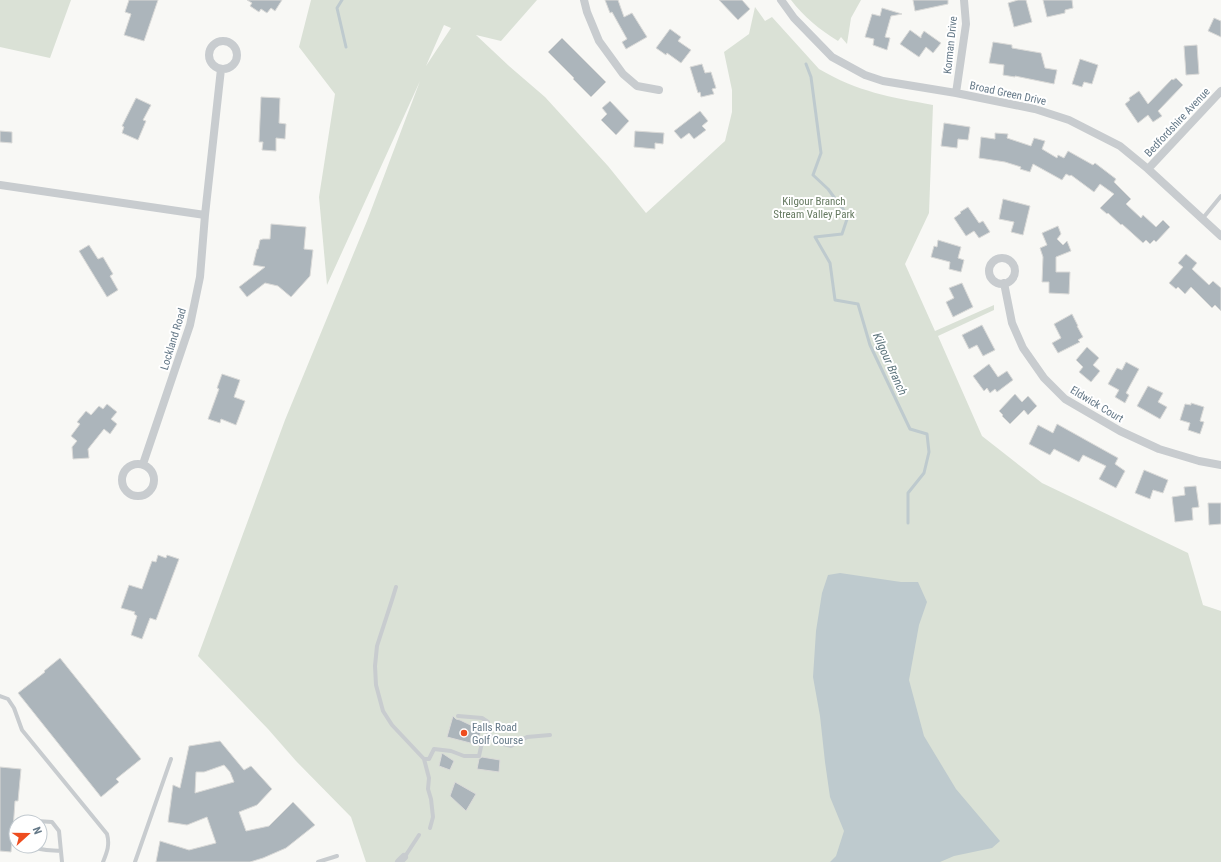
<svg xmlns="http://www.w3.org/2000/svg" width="1221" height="862" font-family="'Roboto Condensed',sans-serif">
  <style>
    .green { fill: #dae1d6; fill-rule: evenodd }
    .water { fill: #becace }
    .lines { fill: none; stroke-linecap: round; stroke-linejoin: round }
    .stream { stroke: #becace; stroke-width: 3 }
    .building { fill: #acb5bb; stroke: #dadad8; fill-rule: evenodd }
    .service { stroke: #c8cccf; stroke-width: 4 }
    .minor { stroke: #c8cccf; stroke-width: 8 }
    .poi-dot { fill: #ee4d1f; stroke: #fff; stroke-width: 1.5 }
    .labels { text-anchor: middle; stroke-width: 4; stroke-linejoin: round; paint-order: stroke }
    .street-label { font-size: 11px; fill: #657988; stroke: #fff }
    .park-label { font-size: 11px; fill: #667a61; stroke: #fff }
    .poi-label { font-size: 11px; fill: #657988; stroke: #fff; text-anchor: start }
    .water-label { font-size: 12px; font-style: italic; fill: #5c747c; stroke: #fff }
  </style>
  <rect width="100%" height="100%" fill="#f8f8f5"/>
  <path class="green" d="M0,0H71L50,58L0,47Z
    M311,0H537L501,41L476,35L509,66L545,97L608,166L646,213L725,141L732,112V90L724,52L749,34L755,7L765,21L772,17L819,69C858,92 890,97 933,105L929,213L905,264L935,331L994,305V310L938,336L982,436L1042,483L1188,553L1203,605L1221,611V862H366L351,817L296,761L268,729L198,656L285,420L367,221L420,81L327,285L319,197L335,94L299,47ZM444,25L451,28L426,66Z
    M791,0H861L851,18L847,44L841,37L838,41C820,30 804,17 791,0Z"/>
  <path class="water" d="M840,573L901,582H918L927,602L919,625L909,680L924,736L956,789L1000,841L992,848L954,856L940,862H830L836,856L844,831L830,797L825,762L820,716L813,677L816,631L822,593L828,575Z"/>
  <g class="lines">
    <path class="stream" d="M342,0L337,8L346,47
      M806,64L811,77L821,153L813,175L828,189L848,216L842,234L815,237L830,263L835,300L858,304L870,345L910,429L927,434L929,452L924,473L908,493V523"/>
  </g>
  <path class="building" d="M129,0H158L144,41L124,35L131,14L125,12Z
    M247,0H282L275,11L271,8L267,13L261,9L259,12L250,6L252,3Z
    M605,0H618L624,17L632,13L647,37L626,49L622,42L627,39L612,12L610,13Z
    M719,0H742L750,9L738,20Z
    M913,0H948V4L915,11Z
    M1018,0H1026L1032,22L1014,27L1008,3Z
    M1043,0H1072L1073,8L1065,10V13L1047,17Z
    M882,8L902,14L891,16L885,37L890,38L887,50L873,45L874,39L865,37L872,14L880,16Z
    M1214,18L1221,21V37L1208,31Z
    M670,29L681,37L678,41L691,50L681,63L667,53L666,55L656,48Z
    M910,30L921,38V36L924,31L941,43L933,53L926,47L919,57L900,44Z
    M562,38L606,82L591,97L573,79L574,78L548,52Z
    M993,42L1012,45V48L1041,53L1045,68L1057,70L1054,84L1015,76V77L1003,75L1004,65L989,63Z
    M1197,45L1199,74L1186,75L1184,46Z
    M1080,59L1098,65L1092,84L1084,82L1082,87L1072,84Z
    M702,64L705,73L711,72L716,88L712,89L714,94L701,97L700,92L698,93L690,67Z
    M1176,78L1183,85L1158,111L1162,116L1153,122L1148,115L1138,123L1125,104L1130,100L1129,98L1139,91L1148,104L1172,79L1173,80Z
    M261,97L280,98L279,123L286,124L285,139L276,138V151L262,150L263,142H259Z
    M136,98L151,105L143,120L146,121L138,140L122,133L124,127L122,126Z
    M610,101L629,121L616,135L601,120L607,114L602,108Z
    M700,111L708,121L702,126L706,130L694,139L689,133L681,139L674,131Z
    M944,123L970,127L968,140L958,139L957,148L941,146Z
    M0,131L12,132V143L0,142Z
    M635,131L664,133L663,144L655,143V149L634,147Z
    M995,133L1008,134L1007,138L1031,146L1034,138L1045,141L1042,149L1057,158L1058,155L1064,158L1068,151L1093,165L1095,163L1116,179L1114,182L1131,199L1126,204L1141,218L1143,215L1156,227L1163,220L1170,227L1156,242L1154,240L1150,244L1146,240L1143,243L1122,224L1121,225L1108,213L1107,214L1100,208L1114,194L1100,184L1094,192L1071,175L1070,176L1066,174L1062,180L1033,164L1030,172L1020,169L1021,167L1005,162L979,158L981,137L995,139Z
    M1003,199L1030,206L1023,235L1011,232L1014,222L999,219Z
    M968,207L979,223L983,221L990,232L979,238L974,231L966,236L954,218L961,213L960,212Z
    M271,224L306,227L304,249L313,250L310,276L291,297L278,286L265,283L247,297L239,287L265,267L253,265L257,249H258L260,240L263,239H270Z
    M1058,226L1061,234L1057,239L1063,245L1067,241L1071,251L1056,257V272H1070L1069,294L1049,293V282H1042L1043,257L1040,248L1047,245L1042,233Z
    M938,240L961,247L958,258L964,260L961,272L949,269L950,262L931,257L934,246L937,247Z
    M89,245L98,259L103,257L113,274L110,276L118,290L107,297L79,251Z
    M1186,254L1197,263L1192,269L1209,285L1213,281L1221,288V311L1215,305L1212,308L1191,287L1185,294L1178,287L1176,289L1169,283L1183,267L1178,263Z
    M962,283L973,307L953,317L946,302L954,298L949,288Z
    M1072,314L1078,326H1077L1083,337L1078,340L1080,342L1058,353L1052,343L1061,338L1054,324Z
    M982,325L995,350L983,356L977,345L969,349L962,335Z
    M1087,347L1099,358L1093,365L1100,371L1091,382L1079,372L1083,367L1076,360Z
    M1126,362L1139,369L1126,393L1129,395L1125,403L1115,397L1119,390L1108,384L1117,368L1122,370Z
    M989,364L998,377L1007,371L1013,380L997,392L995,389L990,393L987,388L984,391L973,376Z
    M222,374L240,380L234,397L245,401L236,425L221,419L220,423L208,419L219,389L217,388Z
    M1148,386L1163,393L1158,402L1167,407L1160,419L1137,406Z
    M1015,394L1022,402L1028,396L1037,406L1028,415L1024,410L1010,424L1002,416L1003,415L999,411Z
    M1191,403L1204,407L1200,421L1204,422L1200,434L1188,430L1190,423L1180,420L1185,404L1191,405Z
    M107,404L117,412L111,419L117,424L110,434L104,429L88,449L89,458L73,459L72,447L77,441L71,436L80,424L77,422L86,411L91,415L99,406L103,409Z
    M1057,424L1118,458L1115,464L1125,471L1116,488L1099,479L1106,466L1083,455L1079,462L1054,449L1050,455L1029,444L1038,425L1053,433Z
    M1144,470L1168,480L1163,493L1153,490L1150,499L1135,493Z
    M1196,486L1199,507L1192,508L1193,520L1175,522L1172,497L1185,495L1184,487Z
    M1208,503H1221V524L1209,525Z
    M158,555L166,558L167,555L179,559L156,620L150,618L142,639L131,635L137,616L134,614L135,612L121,608L129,585L142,589L152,561L156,562Z
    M60,658L141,759L116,779L119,782L101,797L18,693L45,672L44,671Z
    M453,716L456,719L460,720L481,730L478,745L447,737Z
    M220,741L244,770L251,766L272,789L257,805L239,812L246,831L269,826L293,802L315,825L286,848L263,858L250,862H156L160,841L189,850L216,843L207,817L187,825L168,822L173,785L180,788L189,746ZM224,765L230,772L234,782L195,793L196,772H204Z
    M442,753L454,761L450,770L439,766Z
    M482,757L500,760L499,772L477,769L479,759Z
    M0,767L21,769L18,801H15L13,830H16V839H12L11,852L0,851Z
    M455,782L476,794L466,811L450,796Z"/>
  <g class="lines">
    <path class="service" d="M1203,218L1221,196
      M396,587L392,600L377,646L375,666L376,685L383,711L392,725L424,759H429L434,749L451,751L464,756H479L483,738L489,734
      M0,696L8,699L14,708L22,730L107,834C110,845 107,852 103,862
      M458,716L482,718L488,722L489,734L495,742L511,746L527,737L550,735
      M424,759L429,778L428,789L431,799L433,817L430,828
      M36,822L37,821L52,822L59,831L62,862
      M32,846C40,851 52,850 61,851
      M404,858L419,835
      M135,862L171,759
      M318,862L337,856"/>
    <path class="minor" d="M584,0L587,12L599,41L623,74L637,86L659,90
      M781,0L794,18L832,57L865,75L883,81L956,93L1035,109L1069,120L1120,146L1148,169L1221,236
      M209 55a14 14 0 1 1 28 0a14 14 0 1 1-28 0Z
      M956,93L966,24L964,0
      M1148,169L1221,91
      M0,185L205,215
      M989 271a13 13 0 1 1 26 0a13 13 0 1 1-26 0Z
      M1004,283L1012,323L1023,348L1044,378L1065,399L1120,431L1159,449L1199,461L1221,465
      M122 480a16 16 0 1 1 32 0a16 16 0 1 1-32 0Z
      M143,464L190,325L200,277L205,215L221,69
      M399,862L404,857"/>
  </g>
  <circle class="poi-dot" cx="464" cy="733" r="4"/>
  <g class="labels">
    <g class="street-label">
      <text transform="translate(950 45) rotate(-84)" y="4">Korman Drive</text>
      <text transform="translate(1008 93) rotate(12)" y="4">Broad Green Drive</text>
      <text transform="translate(1177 122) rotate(-47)" y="4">Bedfordshire Avenue</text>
      <text transform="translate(173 339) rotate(-73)" y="4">Lockland Road</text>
      <text transform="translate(1097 404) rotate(31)" y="4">Eldwick Court</text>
    </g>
    <g class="park-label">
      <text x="814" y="205">Kilgour Branch<tspan x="814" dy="13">Stream Valley Park</tspan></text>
    </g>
    <g class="poi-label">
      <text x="472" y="731">Falls Road<tspan x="472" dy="13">Golf Course</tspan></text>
    </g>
    <g class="water-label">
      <text transform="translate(890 364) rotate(66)" y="4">Kilgour Branch</text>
    </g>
  </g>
  <g transform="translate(28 834) rotate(69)"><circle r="19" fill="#ffffff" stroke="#c1c9cf"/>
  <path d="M0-3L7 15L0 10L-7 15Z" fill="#ee4d1f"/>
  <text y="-6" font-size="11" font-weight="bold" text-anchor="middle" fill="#657988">N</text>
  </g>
</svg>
